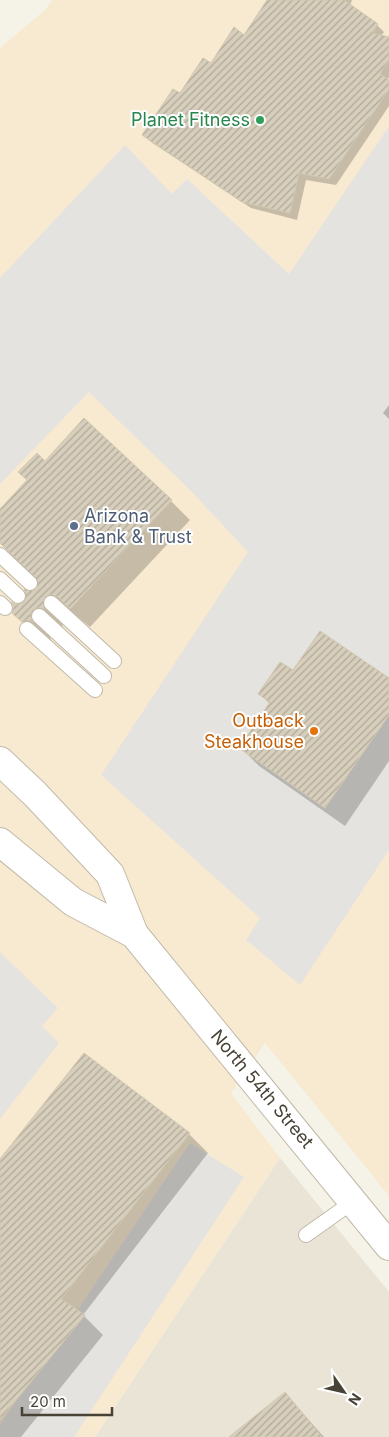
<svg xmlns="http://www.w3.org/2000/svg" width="389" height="1437" font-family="Inter,sans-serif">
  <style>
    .residential { fill: #e9e4d5 }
    .commercial { fill: #f8ead1 }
    .parking { fill: #e5e3df }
    .shadow { fill: #0003 }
    .building { fill: url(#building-hatch); stroke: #d2c7af }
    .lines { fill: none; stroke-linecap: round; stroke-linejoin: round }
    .lane-casing { stroke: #c1baa9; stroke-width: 16 }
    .street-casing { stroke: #c1baa9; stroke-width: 30 }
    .lane { stroke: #fff; stroke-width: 14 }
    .street { stroke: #fff; stroke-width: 28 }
    .leisure-dot { fill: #2e9e5b; stroke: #fff; stroke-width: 2 }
    .service-dot { fill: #5c6f8a; stroke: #fff; stroke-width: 2 }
    .food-dot { fill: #e8710a; stroke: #fff; stroke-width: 2 }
    .labels { text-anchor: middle; stroke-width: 4; stroke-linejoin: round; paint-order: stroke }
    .leisure-label { font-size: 18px; fill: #27864d; stroke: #fff; text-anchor: end }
    .service-label { font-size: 18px; fill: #4e5e75; stroke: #fff; text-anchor: start }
    .food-label { font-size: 18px; fill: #c56008; stroke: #fff; text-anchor: end }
    .street-label { font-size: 18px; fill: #484236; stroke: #fff }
  </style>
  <defs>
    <pattern id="building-hatch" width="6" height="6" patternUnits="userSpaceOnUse" patternTransform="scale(1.25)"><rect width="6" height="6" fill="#d7cebc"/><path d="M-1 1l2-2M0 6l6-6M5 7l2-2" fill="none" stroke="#b0a99a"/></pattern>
  </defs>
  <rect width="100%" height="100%" fill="#f5f2e7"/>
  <path class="residential" d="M280,1158L389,1292V1437H95Z"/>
  <path class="commercial" d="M52,0H389V1196L265,1043L231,1093L280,1158L95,1437H0V48L46,9Z"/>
  <path class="parking" d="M389,126V850L300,985L246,940L260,918L101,775L248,552L190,490L89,392L0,484V278L125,145L172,194L187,179L289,274Z
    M0,952L58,1008L42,1026L59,1043L0,1119Z
    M190,1143L244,1177L74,1437H0V1425Z"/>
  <path class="shadow" d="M285,0H352L350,6L377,25L384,32L381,36L389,39V77L387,80L389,82V106L336,185L306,180L297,220L251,208L151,142L144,135L211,65Z
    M389,405V419L383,413Z
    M45,462L171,501L190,520L90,627L73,613H67L61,620L63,627L56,626L49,634L51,640L33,632L14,612L16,606L25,603L37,590L39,580L0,543V511Z
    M389,680V761L345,826L259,766L240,747L270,704L260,694Z
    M84,1054L189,1134L208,1153L83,1315L103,1335L21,1437H0V1161Z
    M285,1393L324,1437H231Z"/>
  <path class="building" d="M267,0H344L378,24L372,33L389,37V60L380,74L389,80V89L329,179L299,173L290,213L242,202L142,135L173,89L180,93L203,58L211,63L234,27L244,35Z
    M84,418L172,500L70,609L57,596L49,595L43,601L45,609L37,608L32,610L30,615L33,622L28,620L22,622L12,613L14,606L11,602L16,605L24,602L26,594L24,589L33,591L37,589L38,581L0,543V509L27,480L18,472L37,453L45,461Z
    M320,631L389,678V715L325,808L239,748L270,702L258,694L280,662L293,670Z
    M84,1053L190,1133L61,1299L85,1315L0,1420V1159Z
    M285,1392L322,1437H229Z"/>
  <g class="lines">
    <defs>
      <path id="lane" d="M0,555L30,583
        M0,579L18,596
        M0,603L5,608
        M51,603L114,661
        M39,616L104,676
        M27,629L95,690
        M306,1235L354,1201"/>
      <path id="street" d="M0,761L35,794L110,874L134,934L389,1246
        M0,842L73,902L134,934"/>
    </defs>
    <use href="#lane" class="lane-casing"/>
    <use href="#street" class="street-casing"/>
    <use href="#lane" class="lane"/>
    <use href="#street" class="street"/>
  </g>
  <circle class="leisure-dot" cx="260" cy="120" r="5"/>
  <circle class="service-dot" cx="74" cy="526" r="5"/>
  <circle class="food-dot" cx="314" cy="731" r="5"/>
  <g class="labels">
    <g class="leisure-label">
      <text x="250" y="126">Planet Fitness</text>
    </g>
    <g class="service-label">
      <text x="84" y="522">Arizona<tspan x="84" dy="21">Bank &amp; Trust</tspan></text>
    </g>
    <g class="food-label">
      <text x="304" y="727">Outback<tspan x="304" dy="21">Steakhouse</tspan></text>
    </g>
    <g class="street-label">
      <text transform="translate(262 1089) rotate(50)" y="6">North 54th Street</text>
    </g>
  </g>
  <g transform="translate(344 1392) rotate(124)" stroke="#ffffff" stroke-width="4" paint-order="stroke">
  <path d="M0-4L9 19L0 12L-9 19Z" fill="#484236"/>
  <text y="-8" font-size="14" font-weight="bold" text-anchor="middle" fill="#484236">N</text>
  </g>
  <path d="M22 1407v8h90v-8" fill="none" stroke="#484236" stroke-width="2.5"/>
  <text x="30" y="1407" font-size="15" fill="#484236" stroke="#ffffff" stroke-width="4" paint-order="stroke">20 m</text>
</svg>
